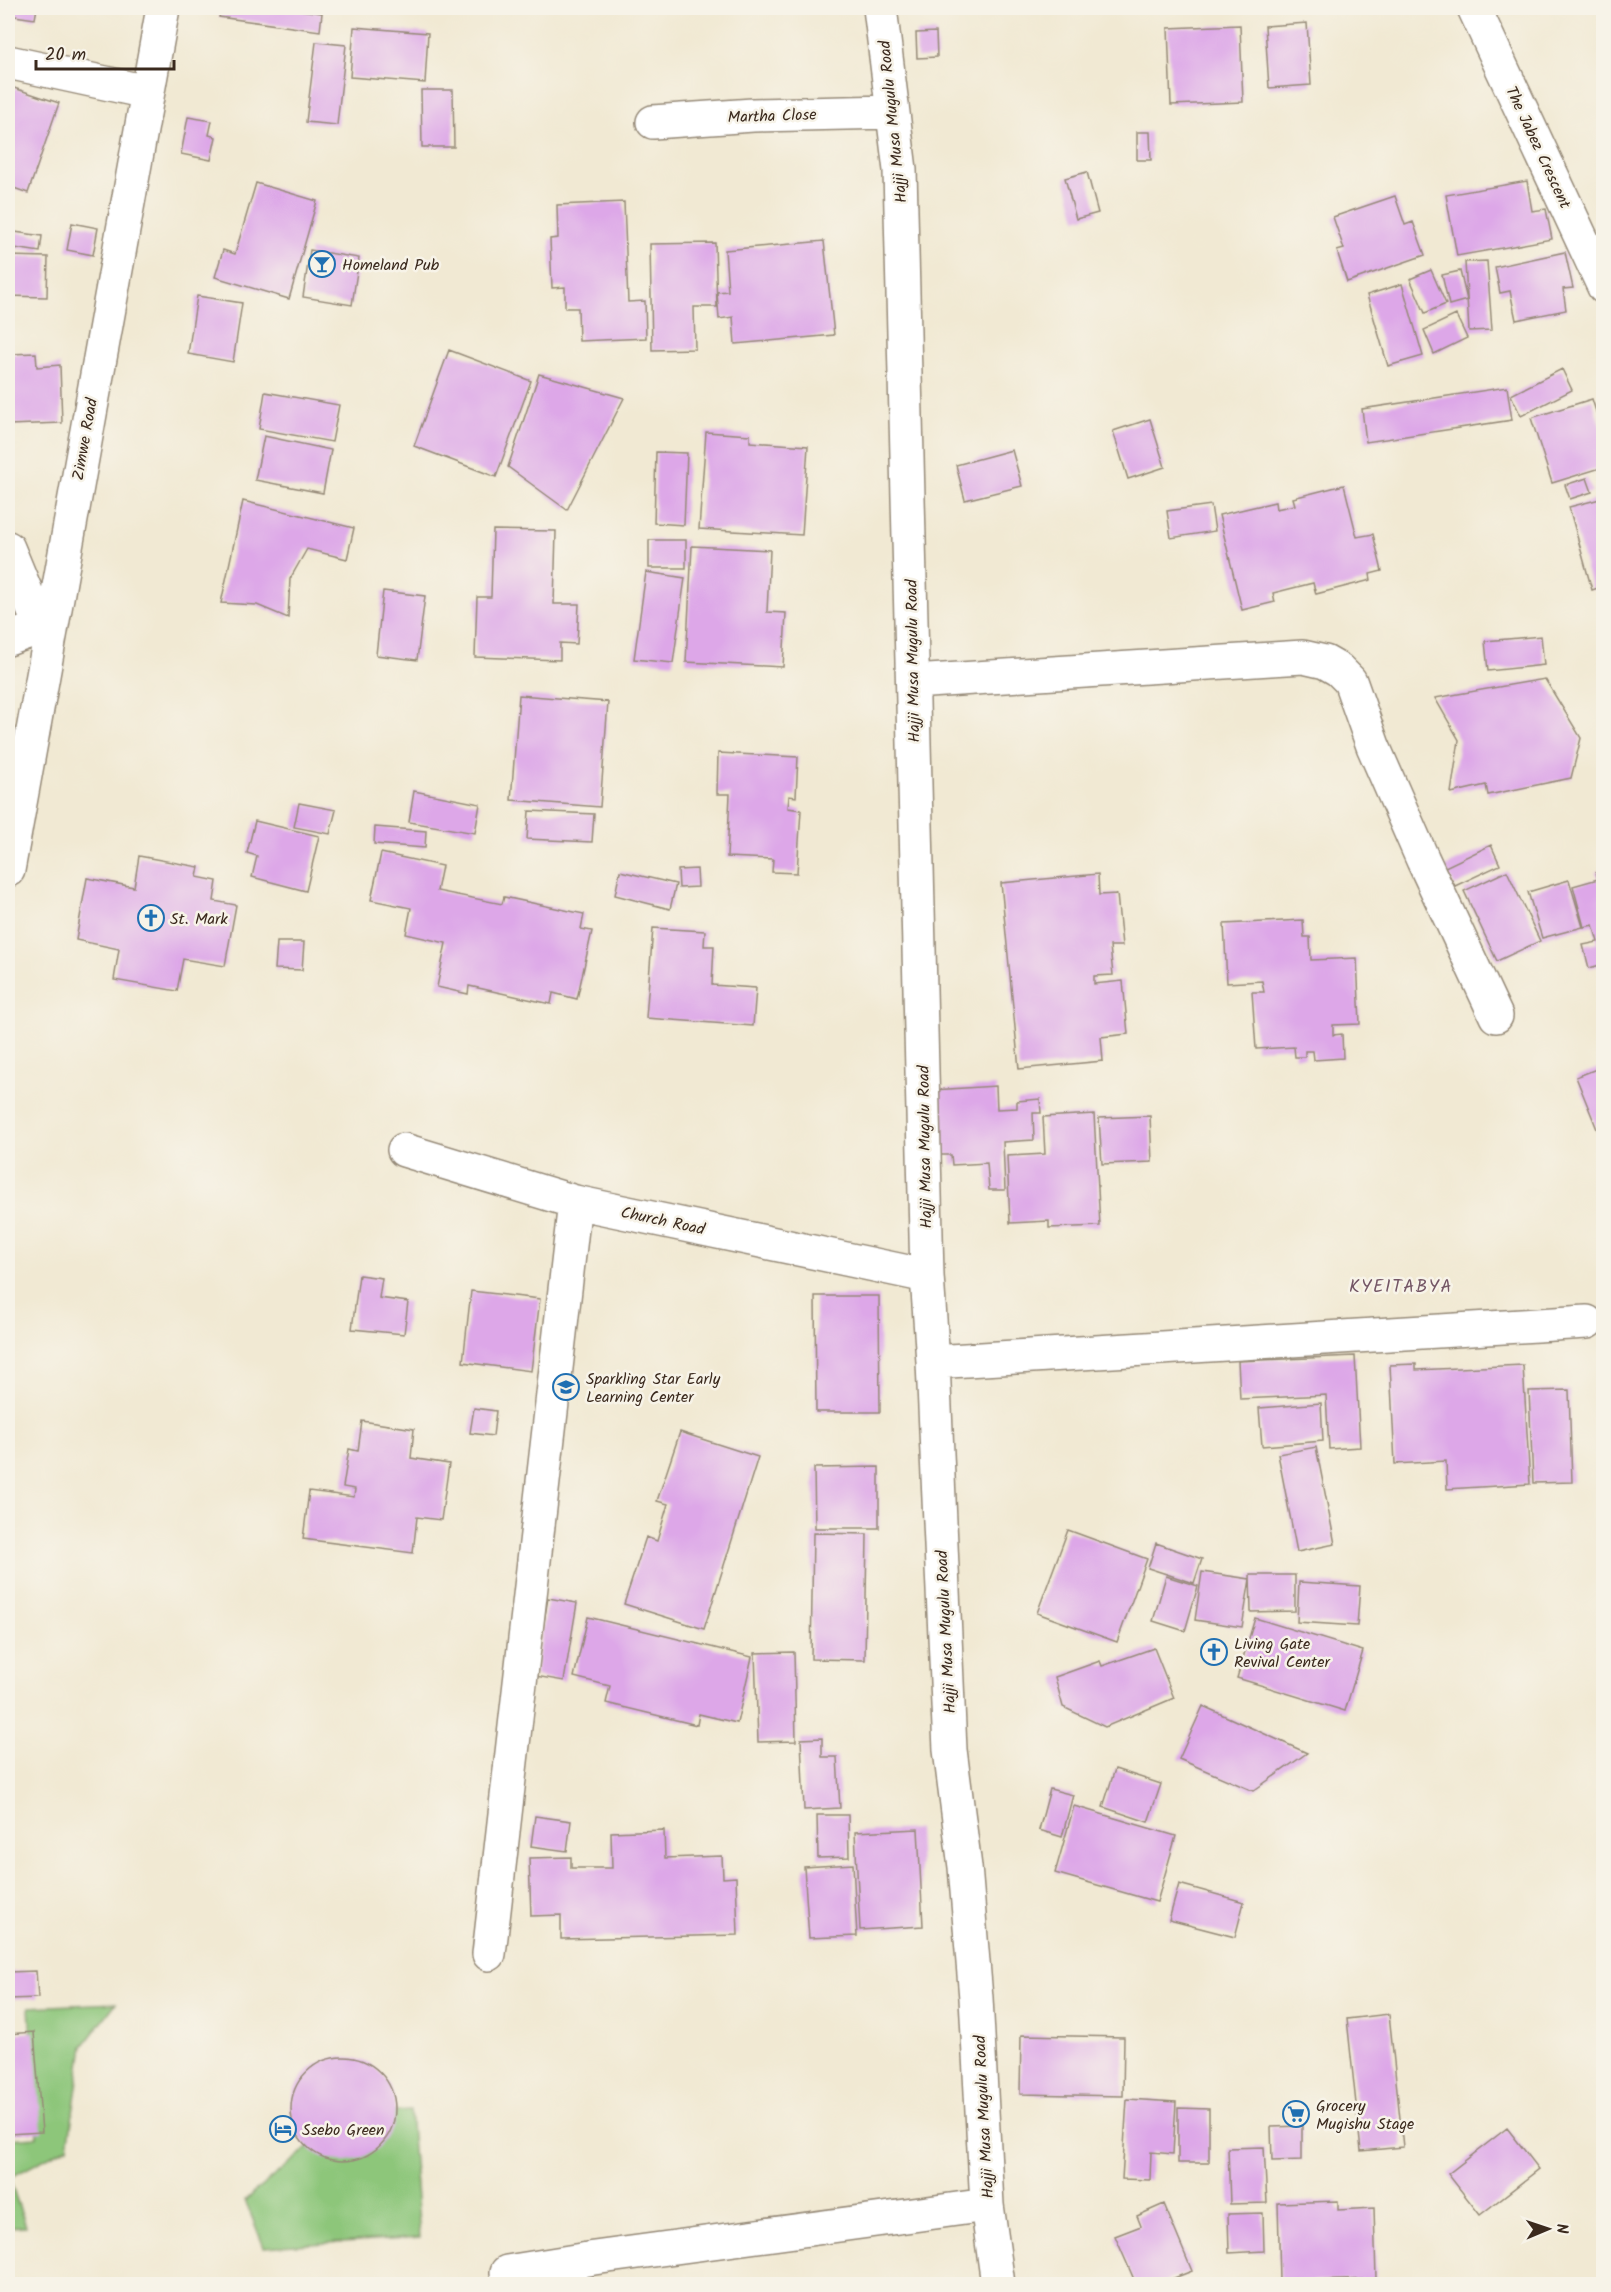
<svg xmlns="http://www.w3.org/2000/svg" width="1611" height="2292" font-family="Kalam,sans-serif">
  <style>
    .green { fill: #8dc67a; stroke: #64784c; stroke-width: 1.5 }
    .building { fill: #dda7e8 }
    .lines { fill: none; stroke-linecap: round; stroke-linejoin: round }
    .street-casing { stroke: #968a78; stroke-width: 36 }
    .street { stroke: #fff; stroke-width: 33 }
    .labels { text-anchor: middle; stroke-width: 5; stroke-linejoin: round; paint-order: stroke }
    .street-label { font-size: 16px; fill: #3b2a1e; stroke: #f7f3e8 }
    .poi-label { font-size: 16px; fill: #3b2a1e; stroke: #f7f3e8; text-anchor: start }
    .neighbourhood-label { font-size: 18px; letter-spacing: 1.5px; fill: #745665; stroke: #f7f3e8 }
  </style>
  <rect width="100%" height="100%" fill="#f7f3e8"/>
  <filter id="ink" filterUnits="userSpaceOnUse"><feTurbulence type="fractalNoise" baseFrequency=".0167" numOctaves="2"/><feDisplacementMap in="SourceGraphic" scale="12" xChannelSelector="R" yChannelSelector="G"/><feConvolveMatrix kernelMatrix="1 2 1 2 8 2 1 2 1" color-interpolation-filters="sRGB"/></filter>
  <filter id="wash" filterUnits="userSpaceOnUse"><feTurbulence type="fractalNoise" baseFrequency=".008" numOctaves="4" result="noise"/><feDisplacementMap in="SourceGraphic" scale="24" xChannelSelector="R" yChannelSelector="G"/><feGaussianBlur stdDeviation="1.35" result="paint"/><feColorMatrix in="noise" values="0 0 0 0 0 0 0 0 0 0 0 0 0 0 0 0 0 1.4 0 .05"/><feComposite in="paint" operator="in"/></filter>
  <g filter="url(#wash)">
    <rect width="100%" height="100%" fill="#f1e9d3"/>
    <path class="green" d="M116,2003L83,2046L68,2147L9,2178L26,2226L8,2227V2139L37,2137L29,2007Z
      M410,2111L420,2237L264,2247L245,2200L310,2146C351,2163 376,2153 392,2112Z"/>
    <g id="blocks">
      <path class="building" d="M8,8H37L35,19L8,15Z
        M221,8H284L322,13L320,31L219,17Z
        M1307,23L1311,85L1269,88L1265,26Z
        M1240,25L1243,102L1171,105L1168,28Z
        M354,27L428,33L425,83L350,77Z
        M936,32L937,57L917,58L916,33Z
        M316,42L346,45L337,125L306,122Z
        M8,86L59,103L28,193L8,186Z
        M421,90H453L454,147H422Z
        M188,117L212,121L209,135L216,137L211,160L181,154Z
        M1137,132H1150L1151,160H1137Z
        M1087,172L1098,213L1076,219L1065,178Z
        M1527,181L1532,211L1546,209L1552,239L1457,256L1446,195Z
        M256,183L317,201L289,299L215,277L223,250L235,254Z
        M1395,196L1405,225L1413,222L1425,255L1347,282L1337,251L1344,249L1333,217Z
        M624,202L628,302L645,301L646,338L579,341L578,308H565V287L552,288L550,239L558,238L557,205Z
        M72,223L98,228L93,255L67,250Z
        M8,231L42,236L40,252L8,247Z
        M824,241L834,335L735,344L733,317L719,319L717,292L728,291L725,250Z
        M715,243L717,307H694L695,349L652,350L650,244Z
        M310,250L359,258L352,305L303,297Z
        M1565,252L1573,288L1563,289L1566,310L1516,320L1510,291L1500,293L1495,267Z
        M8,256L48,257L47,297L8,296Z
        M1487,261L1492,330L1469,331L1465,262Z
        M1431,270L1446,304L1425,313L1410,279Z
        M1460,271L1467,300L1449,305L1442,275Z
        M1402,284L1423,356L1388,366L1367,295Z
        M197,296L242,303L233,362L188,354Z
        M1456,315L1467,338L1434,354L1424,330Z
        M449,350L531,381L496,477L414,446Z
        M36,353L37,367L60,365L62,423L8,425V369H11L10,354Z
        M1562,369L1572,390L1521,416L1511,395Z
        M539,374L624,398L567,510L508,467Z
        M1507,387L1512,420L1366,442L1362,409Z
        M265,392L339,405L332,442L259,429Z
        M1592,399L1604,436V467L1552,483L1531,418Z
        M1150,419L1165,467L1128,479L1113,431Z
        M706,432L750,435V442L808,446L802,535L699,529Z
        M264,436L331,450L323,493L255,480Z
        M1012,450L1022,486L965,500L956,465Z
        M656,452L687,453L684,525L654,523Z
        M1587,478L1592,492L1570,499L1565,485Z
        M1344,485L1357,537L1373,534L1382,571L1370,574L1371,580L1316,594L1313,583L1273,593L1275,602L1242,610L1219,515L1275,502L1276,509L1295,505L1293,498Z
        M1604,498V586L1592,590L1569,507Z
        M243,501L354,528L347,559L307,549L290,579L288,618L257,605L221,603Z
        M1211,505L1215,531L1171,538L1167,511Z
        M493,530L556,531L554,604H579L577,644L560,643V660L475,657L477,597H491Z
        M649,540H686V568H649Z
        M692,546L770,550L767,612L786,613L783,667L686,662Z
        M646,572L685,578L673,663L634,659Z
        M383,591L425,596L417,660L376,655Z
        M1541,636L1544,665L1488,671L1485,641Z
        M1545,679L1581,738L1571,778L1488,795L1486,785L1451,793L1459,740L1435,698Z
        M519,695L608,702L600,807L511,800Z
        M718,753L798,757L796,797L789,796L788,808L801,810L797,873L772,872L773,859L727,857L730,794H717Z
        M414,791L480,804L475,833L409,822Z
        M299,803L336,810L330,834L294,827Z
        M529,811L594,814L592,842L527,839Z
        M255,821L319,836L306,891L252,877L257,856L247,853Z
        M375,827L426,831L425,848L374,844Z
        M1491,845L1500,865L1455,886L1445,867Z
        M381,853L442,866L437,891L502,904L504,897L584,914L581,929L592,931L577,999L553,993L551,1004L469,986L468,994L437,987L446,943L406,934L411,908L371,900Z
        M139,856L199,867L197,877L217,881L214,901L236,905L225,966L183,959L177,991L114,980L119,949L76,940L87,878L134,887Z
        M697,869L698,887L679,888L678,870Z
        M1604,870V964L1589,968L1583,945L1598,942L1593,925L1584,927L1573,886L1598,879L1596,872Z
        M620,871L676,884L670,909L615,895Z
        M1507,871L1540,941L1497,961L1464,891Z
        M1098,874L1099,895L1117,894L1122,946H1110L1113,975L1094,976V984L1123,981L1128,1034L1101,1037L1103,1061L1019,1069L1001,883Z
        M1569,880L1583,927L1542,938L1528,892Z
        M1303,920L1304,937H1310L1311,960L1357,958L1360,1024L1333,1025V1035L1342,1034L1343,1058L1314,1060L1313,1051H1305V1057H1295L1294,1047L1256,1049L1252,992H1264L1262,981L1227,983L1224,924Z
        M653,928L705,931L704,946H714L712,985L756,988L753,1026L646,1018Z
        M277,942H304L302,970L275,969Z
        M1604,1066V1144H1603L1576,1077Z
        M996,1086L997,1109L1017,1108V1101L1040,1099L1041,1113H1033L1034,1140L1003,1142L1005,1190H989L987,1163L952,1165L951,1155H936L933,1090Z
        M1094,1114L1100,1226L1049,1228V1221L1010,1223L1007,1156L1045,1154L1043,1117Z
        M1150,1116L1152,1162L1102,1164L1099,1118Z
        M359,1275L382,1278L379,1298L408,1302L404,1334L352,1329Z
        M471,1291L540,1299L531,1371L463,1362Z
        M815,1296H879L880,1412H816Z
        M1355,1356L1360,1447L1329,1449L1326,1395L1240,1399L1238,1361Z
        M1416,1364V1370L1523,1365L1530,1484L1447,1489L1446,1461L1395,1464L1390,1365Z
        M1569,1390L1572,1482L1533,1483L1529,1391Z
        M1321,1403L1323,1441L1262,1446L1259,1408Z
        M474,1408L496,1411L493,1436L470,1433Z
        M362,1421L414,1429L411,1458L449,1464L441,1520L417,1517L413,1553L303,1539L309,1491L354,1497L355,1489L343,1487L349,1449L358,1451Z
        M680,1432L758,1457L704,1629L624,1604L646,1537L657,1541L668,1504L657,1501Z
        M1316,1447L1335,1544L1297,1552L1278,1454Z
        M879,1467V1528H815L814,1468Z
        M1068,1530L1147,1559L1117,1642L1037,1613Z
        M813,1533L867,1534L865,1660L811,1659Z
        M1156,1543L1202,1559L1194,1583L1148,1568Z
        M1202,1572L1250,1579L1242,1627L1195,1620Z
        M1250,1575H1295V1611L1251,1612Z
        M1166,1576L1198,1586L1185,1631L1153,1621Z
        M1299,1582L1360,1586L1357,1626L1297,1622Z
        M548,1598L577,1603L564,1681L535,1676Z
        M588,1617L752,1657L737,1723L699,1714L697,1725L606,1703L610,1686L574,1677Z
        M1255,1618L1363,1651L1345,1711L1237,1678Z
        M1154,1648L1174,1698L1105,1727L1063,1707L1055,1677L1100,1661L1102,1666Z
        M794,1652L796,1741L758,1742L755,1653Z
        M1203,1706L1307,1753L1253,1791L1179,1759Z
        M822,1738V1757H837L840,1808L804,1810L801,1739Z
        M1115,1769L1161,1784L1148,1822L1103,1807Z
        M1050,1789L1073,1795L1062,1837L1039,1830Z
        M1074,1806L1176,1836L1157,1902L1055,1873Z
        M817,1815H848L849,1857L818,1858Z
        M535,1816L571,1821L567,1851L531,1846Z
        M918,1829L923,1926L860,1930L855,1832Z
        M664,1830L665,1858L722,1856L723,1878L736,1877L738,1935L561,1939V1915L531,1916L529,1858L571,1857V1868H612L611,1832Z
        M853,1864L857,1936L809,1938L804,1867Z
        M1179,1884L1244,1902L1235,1937L1169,1920Z
        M36,1971L38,1998L8,1999V1972Z
        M1389,2014L1403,2147L1361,2151L1347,2019Z
        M34,2032L42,2132L8,2134V2034Z
        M1021,2035L1124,2037L1123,2096L1020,2094Z
        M291 2109a52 52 0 1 1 104 0a52 52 0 1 1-104 0Z
        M1127,2099L1176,2102L1173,2154L1151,2152L1150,2180L1122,2179Z
        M1178,2108L1209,2109V2163H1178Z
        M1302,2126V2160L1272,2161L1271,2127Z
        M1507,2128L1539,2169L1480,2215L1448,2174Z
        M1264,2147L1267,2203L1230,2204L1228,2148Z
        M1338,2201V2210L1374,2208L1376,2279L1280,2282L1278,2203Z
        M1164,2204L1192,2271L1159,2284H1136L1115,2236L1141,2226L1137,2216Z
        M1263,2213L1264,2251L1229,2253L1228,2214Z"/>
    </g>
  </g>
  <g filter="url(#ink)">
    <use href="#blocks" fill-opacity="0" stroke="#968a78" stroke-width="1.5"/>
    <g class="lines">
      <defs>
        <path id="street" d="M880,8L900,170L927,1276L933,1362L950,1750L965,1867L976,1998L987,2205L998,2284
          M1474,8L1604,287
          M8,62L147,92
          M653,122L753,115L892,112
          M8,548L41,628
          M8,639L50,624
          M913,682L1303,657L1325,662L1339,670L1350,681L1373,746L1423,860L1496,1016
          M8,870L163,8
          M404,1150L575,1202L927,1276
          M933,1362L1587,1322
          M489,1954L575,1202
          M507,2272L594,2258L987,2205"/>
      </defs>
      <use href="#street" class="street-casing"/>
      <use href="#street" class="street"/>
    </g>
  </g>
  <defs>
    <symbol id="bar-ring" viewBox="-11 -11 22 22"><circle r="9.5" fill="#f7f3e8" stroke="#1f6fb2" stroke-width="1.5"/><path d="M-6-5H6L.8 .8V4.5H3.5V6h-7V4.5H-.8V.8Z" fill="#1f6fb2"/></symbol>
    <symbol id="church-ring" viewBox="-11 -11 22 22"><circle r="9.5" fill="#f7f3e8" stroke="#1f6fb2" stroke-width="1.5"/><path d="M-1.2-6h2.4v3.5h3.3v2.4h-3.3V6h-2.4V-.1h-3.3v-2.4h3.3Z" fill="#1f6fb2"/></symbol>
    <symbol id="school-ring" viewBox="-11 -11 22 22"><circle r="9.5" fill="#f7f3e8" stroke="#1f6fb2" stroke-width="1.5"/><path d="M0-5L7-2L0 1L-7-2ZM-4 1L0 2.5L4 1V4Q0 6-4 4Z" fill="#1f6fb2"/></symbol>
    <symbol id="supermarket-ring" viewBox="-11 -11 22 22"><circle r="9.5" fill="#f7f3e8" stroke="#1f6fb2" stroke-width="1.5"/><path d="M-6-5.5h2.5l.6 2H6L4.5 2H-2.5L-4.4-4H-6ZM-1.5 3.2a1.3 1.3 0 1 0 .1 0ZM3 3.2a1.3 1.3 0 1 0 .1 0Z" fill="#1f6fb2"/></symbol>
    <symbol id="hotel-ring" viewBox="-11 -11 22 22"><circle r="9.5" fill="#f7f3e8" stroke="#1f6fb2" stroke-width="1.5"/><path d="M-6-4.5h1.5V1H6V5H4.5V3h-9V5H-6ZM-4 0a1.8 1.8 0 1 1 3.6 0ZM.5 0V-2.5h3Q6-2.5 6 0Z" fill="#1f6fb2"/></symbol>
  </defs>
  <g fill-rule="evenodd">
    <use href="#bar-ring" x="307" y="249" width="30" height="30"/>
    <use href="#church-ring" x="136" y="903" width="30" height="30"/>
    <use href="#school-ring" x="551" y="1372" width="30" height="30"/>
    <use href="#church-ring" x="1199" y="1637" width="30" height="30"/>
    <use href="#supermarket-ring" x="1281" y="2099" width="30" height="30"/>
    <use href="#hotel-ring" x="268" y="2114" width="30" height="30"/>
  </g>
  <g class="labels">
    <g class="street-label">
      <text transform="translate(772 115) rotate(-2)" y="6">Martha Close</text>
      <text transform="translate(892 122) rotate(-96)" y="6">Hajji Musa Mugulu Road</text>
      <text transform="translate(1539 147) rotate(65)" y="6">The Jabez Crescent</text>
      <text transform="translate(84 439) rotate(-80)" y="6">Zimwe Road</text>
      <text transform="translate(912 661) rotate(-91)" y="6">Hajji Musa Mugulu Road</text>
      <text transform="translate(924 1147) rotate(-91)" y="6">Hajji Musa Mugulu Road</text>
      <text transform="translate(663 1220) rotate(12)" y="6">Church Road</text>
      <text transform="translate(945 1632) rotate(-93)" y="6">Hajji Musa Mugulu Road</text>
      <text transform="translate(983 2117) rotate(-93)" y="6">Hajji Musa Mugulu Road</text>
    </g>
    <g class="poi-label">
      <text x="342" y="270">Homeland Pub</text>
      <text x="170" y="924">St. Mark</text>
      <text x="586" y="1384">Sparkling Star Early<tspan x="586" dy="18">Learning Center</tspan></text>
      <text x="1234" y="1649">Living Gate<tspan x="1234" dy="18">Revival Center</tspan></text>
      <text x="1316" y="2111">Grocery<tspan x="1316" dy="18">Mugishu Stage</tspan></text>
      <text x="302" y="2135">Ssebo Green</text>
    </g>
    <g class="neighbourhood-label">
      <text x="1401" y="1292">KYEITABYA</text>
    </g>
  </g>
  <rect width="1611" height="2292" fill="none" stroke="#f7f3e8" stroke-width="30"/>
  <g transform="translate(1548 2229) rotate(88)" stroke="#f7f3e8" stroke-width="4.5" paint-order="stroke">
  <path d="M0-4.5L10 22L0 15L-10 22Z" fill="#3b2a1e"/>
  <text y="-9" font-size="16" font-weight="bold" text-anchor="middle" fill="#3b2a1e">N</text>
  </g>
  <path d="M36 60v9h138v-9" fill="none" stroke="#3b2a1e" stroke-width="3"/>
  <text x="45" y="60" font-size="18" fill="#3b2a1e" stroke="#f7f3e8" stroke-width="4.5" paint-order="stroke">20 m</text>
</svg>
